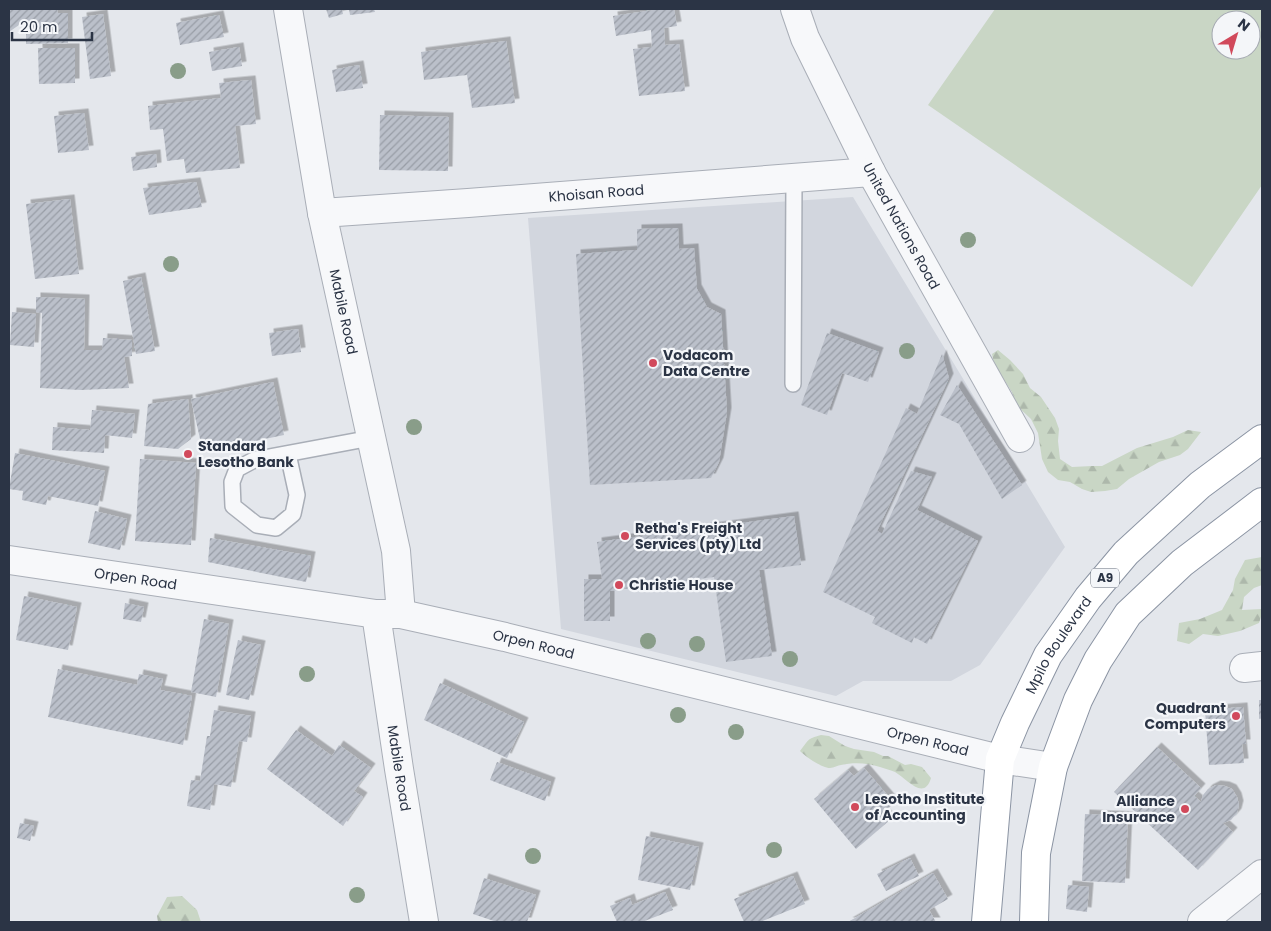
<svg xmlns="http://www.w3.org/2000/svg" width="1271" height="931" font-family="Poppins,sans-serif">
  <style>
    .built { fill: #d2d6de }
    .forest { fill: url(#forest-firs) }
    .pitch { fill: #c9d6c5; fill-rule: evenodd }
    .building { fill: url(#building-hatch); filter: url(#shadow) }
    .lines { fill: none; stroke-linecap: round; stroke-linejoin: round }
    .lane-casing { stroke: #a9aeb7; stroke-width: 18 }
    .street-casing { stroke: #a9aeb7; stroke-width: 30 }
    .highway-casing { stroke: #8b94a3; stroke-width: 30 }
    .lane { stroke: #f7f8fa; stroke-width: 15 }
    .street { stroke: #f7f8fa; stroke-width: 28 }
    .highway { stroke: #fff; stroke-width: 28 }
    .tree { fill: #899d89 }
    .poi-dot { fill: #d1495b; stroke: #f4f6f9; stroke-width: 2 }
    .labels { text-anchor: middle; stroke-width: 4.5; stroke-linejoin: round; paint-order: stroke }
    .shield { fill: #f4f6f9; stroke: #676e7b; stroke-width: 1 }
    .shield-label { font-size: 12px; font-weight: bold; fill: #2b3445 }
    .street-label { font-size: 14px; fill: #2b3445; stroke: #f4f6f9 }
    .poi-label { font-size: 14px; font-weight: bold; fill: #2b3445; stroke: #f4f6f9; text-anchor: start }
  </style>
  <defs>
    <pattern id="forest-firs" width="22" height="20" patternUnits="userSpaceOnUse" patternTransform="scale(1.25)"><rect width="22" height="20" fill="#c9d6c5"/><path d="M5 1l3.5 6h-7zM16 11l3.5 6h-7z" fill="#adb8ab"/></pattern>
    <pattern id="building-hatch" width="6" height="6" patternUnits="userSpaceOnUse" patternTransform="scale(1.25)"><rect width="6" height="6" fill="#bbc0ca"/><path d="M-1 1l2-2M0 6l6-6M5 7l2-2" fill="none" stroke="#989da6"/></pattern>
    <filter id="shadow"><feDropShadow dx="4.5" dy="-4.5" stdDeviation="0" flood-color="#0004"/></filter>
  </defs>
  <rect width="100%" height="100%" fill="#e4e7ec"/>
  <path class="built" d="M853,197L1065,547L980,665L951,681H863L836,696L561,629L528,218Z"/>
  <path class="forest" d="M998,350L1010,360L1023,374L1030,388L1041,397L1055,418L1059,429L1058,441L1060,459L1072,467L1092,466H1102L1137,448L1173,437L1188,430L1201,432L1188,449L1180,455L1159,462L1129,479L1117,489L1105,491L1091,492L1082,489L1070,482L1058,480L1048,472L1042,459L1038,433L1031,419L1017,406L1012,392L994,364L992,354Z
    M1262,557V585L1254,588L1244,597L1242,610L1262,609V614L1259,623L1240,631L1218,636L1203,634L1189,644L1177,641L1179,623L1200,619L1222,610L1233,590L1235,579L1245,560Z
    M821,735L829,736L845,746L854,749L874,752L883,756H888L905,765L911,764L922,767L931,778C924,802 906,778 895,772C891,770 885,769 880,767C868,763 854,762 841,765C838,765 834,768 830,768C822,768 806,757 800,751C809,740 806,739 821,735Z
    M182,896L197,910L201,922H158L157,916L167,897Z"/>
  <path class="pitch" d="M995,9H1262V185L1192,287L928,105ZM1221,20H1251V50H1221Z"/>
  <path class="building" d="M9,9H57L58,13H68V43L26,44V20L9,32Z
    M326,9H342L343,14L329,18Z
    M349,9H374L375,12L350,15Z
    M660,9H674L677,26L664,28L665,45L679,44L685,91L639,96L633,49L652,47L651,30L616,36L613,16Z
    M103,14L111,76L90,79L82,17Z
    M219,15L224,37L180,45L176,23Z
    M506,41L515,103L472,108L467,75L424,80L421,52Z
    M239,47L242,66L212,71L209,52Z
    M38,48H75V83L39,84Z
    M359,65L363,88L336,92L332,70Z
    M251,80L256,124L235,126L240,168L186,173L184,159L167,161L163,129L150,130L148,106L221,98L219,83Z
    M84,113L89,150L58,153L54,116Z
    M380,115L449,117L448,171L379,170Z
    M156,154L157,167L133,171L131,157Z
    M196,182L202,207L149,215L143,188Z
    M70,199L79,274L35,279L26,204Z
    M678,228L679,249L694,248L697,289L707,307L721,314L727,412L719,462L711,478L590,485L576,254L637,250V229Z
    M141,277L155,351L136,354L123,281Z
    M36,297L85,299L84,350H102L103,338L132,340V356L124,357L129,388L81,390L40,388L42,313L36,312Z
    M12,312L36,314L34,347L10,345Z
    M298,329L301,352L272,356L269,333Z
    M827,333L879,352L868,382L842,373L827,415L801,405Z
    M942,354L949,378L877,531L882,534L911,471L932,477L917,510L978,541L927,644L914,637L912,643L872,623L875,617L823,592L906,408L917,414Z
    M273,382L284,435L203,452L191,399Z
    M957,385L1022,485L1002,499L959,424L940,415Z
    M188,399L191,439L178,449L144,446L148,404Z
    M92,410L135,414L132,438L105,435L104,453L52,450L53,427L90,430Z
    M15,453L105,471L98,506L48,496L46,505L22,500L23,491L9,489Z
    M140,459L196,463L191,545L135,541Z
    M95,511L127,519L120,550L88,543Z
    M794,516L801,565L759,570L772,656L726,662L714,577L610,591V621H584V579H602L597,542Z
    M210,538L311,556L306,582L208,562Z
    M24,596L77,607L68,650L16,640Z
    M125,603L144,607L141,622L123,619Z
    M204,619L229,624L216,697L191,692Z
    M238,640L261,645L249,700L226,695Z
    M58,669L137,685L139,674L163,679L160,690L192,696L183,745L48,717Z
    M440,683L524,722L507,758L424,720Z
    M1259,700H1262V718L1259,719Z
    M1243,707L1246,744H1242L1244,763L1209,765L1205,710Z
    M214,710L251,716L247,742L239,741L231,787L214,784L210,810L187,806L191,780L200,781L207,736H210Z
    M296,730L332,756L339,745L371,768L354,791L363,797L343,826L267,769Z
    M1157,747L1201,788L1194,796L1201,802L1203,795L1208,789L1216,785L1225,786L1232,789L1237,797L1239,805L1237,813L1231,820L1223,823L1233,832L1198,870L1114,792Z
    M497,762L551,782L545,801L490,780Z
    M864,768L894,803L884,812L891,819L856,849L814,799L848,770L854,776Z
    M1085,814L1128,816L1125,883L1082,881Z
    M20,823L34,826L30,841L17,838Z
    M646,836L699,847L690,890L638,880Z
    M910,858L919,876L886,891L877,874Z
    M933,873L948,899L929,910L936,922H848Z
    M793,876L805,904L760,922H744L734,899Z
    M484,878L536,895L527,922H497L473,914Z
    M1068,885L1089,887L1087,912L1066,909Z
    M665,892L673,910L642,922H617L610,906L630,898L632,905Z"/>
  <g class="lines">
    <defs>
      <path id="lane" d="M793,384L794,178
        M288,454L297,495L293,514L276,528L257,525L233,506L232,482L237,469L254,460L371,438"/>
      <g id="street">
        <path id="s1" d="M288,9L322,213L396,551L401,614"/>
        <path id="s2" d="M795,9L805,38L871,172L1020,438"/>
        <path id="s3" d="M322,213L468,203L871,172"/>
        <path id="s4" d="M9,560L376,614H401L505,637L1000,759L1053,767"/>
        <path id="s5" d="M376,614L399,769L424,922"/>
        <path d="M1244,668L1262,666"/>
        <path d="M1202,922L1262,874"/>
      </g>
      <g id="highway">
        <path id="s6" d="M986,922L1000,759L1015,723L1048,655L1088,598L1126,553L1200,485L1262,439"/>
        <path d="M1034,922L1036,853L1053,767L1078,700L1098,660L1128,614L1182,563L1262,502"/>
      </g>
    </defs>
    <use href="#lane" class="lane-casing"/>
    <use href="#street" class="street-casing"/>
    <use href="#highway" class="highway-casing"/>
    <use href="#lane" class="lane"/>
    <use href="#street" class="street"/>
    <use href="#highway" class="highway"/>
  </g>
  <g class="tree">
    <circle cx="178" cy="71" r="8"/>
    <circle cx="968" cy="240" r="8"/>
    <circle cx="171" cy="264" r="8"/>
    <circle cx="907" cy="351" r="8"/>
    <circle cx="414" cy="427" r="8"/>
    <circle cx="648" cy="641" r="8"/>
    <circle cx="697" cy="644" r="8"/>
    <circle cx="790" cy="659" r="8"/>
    <circle cx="307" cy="674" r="8"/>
    <circle cx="678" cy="715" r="8"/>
    <circle cx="736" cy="732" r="8"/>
    <circle cx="774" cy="850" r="8"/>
    <circle cx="533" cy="856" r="8"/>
    <circle cx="357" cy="895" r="8"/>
  </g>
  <g class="poi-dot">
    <circle cx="653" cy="363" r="5"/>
    <circle cx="188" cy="454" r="5"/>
    <circle cx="625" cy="536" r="5"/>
    <circle cx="619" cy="585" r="5"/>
    <circle cx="1236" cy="716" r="5"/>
    <circle cx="855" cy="807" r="5"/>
    <circle cx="1185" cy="809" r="5"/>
  </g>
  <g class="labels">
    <rect class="shield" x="1091" y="568.5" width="28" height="19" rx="4"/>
    <g class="shield-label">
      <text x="1105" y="582">A9</text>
    </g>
    <g class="street-label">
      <text dy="5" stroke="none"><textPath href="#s3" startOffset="275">Khoisan Road</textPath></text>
      <text dy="5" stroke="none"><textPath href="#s2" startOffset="242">United Nations Road</textPath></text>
      <text dy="5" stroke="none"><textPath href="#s1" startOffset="308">Mabile Road</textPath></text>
      <text dy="5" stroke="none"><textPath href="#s4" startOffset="128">Orpen Road</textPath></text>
      <text dy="5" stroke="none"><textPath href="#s4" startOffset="532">Orpen Road</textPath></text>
      <text dy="5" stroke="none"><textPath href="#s6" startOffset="292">Mpilo Boulevard</textPath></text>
      <text dy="5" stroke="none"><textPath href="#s4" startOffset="938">Orpen Road</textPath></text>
      <text dy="5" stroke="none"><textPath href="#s5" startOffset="156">Mabile Road</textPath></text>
    </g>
    <g class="poi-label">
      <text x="663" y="360">Vodacom<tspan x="663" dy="16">Data Centre</tspan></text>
      <text x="198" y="451">Standard<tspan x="198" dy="16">Lesotho Bank</tspan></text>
      <text x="635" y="533">Retha's Freight<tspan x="635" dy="16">Services (pty) Ltd</tspan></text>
      <text x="629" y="590">Christie House</text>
      <text x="1226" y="713" text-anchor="end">Quadrant<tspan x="1226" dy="16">Computers</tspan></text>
      <text x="865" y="804">Lesotho Institute<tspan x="865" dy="16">of Accounting</tspan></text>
      <text x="1175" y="806" text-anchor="end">Alliance<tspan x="1175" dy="16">Insurance</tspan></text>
    </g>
  </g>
  <rect width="1271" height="931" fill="none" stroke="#2b3445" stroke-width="20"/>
  <g transform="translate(1236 35) rotate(38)"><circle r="24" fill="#f4f6f9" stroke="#a4a8b1"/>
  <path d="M0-4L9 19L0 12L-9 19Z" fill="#d1495b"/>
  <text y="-8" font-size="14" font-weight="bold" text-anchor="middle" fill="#2b3445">N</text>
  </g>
  <path d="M12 32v8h80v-8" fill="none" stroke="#2b3445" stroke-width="2.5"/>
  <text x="20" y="32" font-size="15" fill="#2b3445" stroke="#f4f6f9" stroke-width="4" paint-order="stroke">20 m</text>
</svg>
